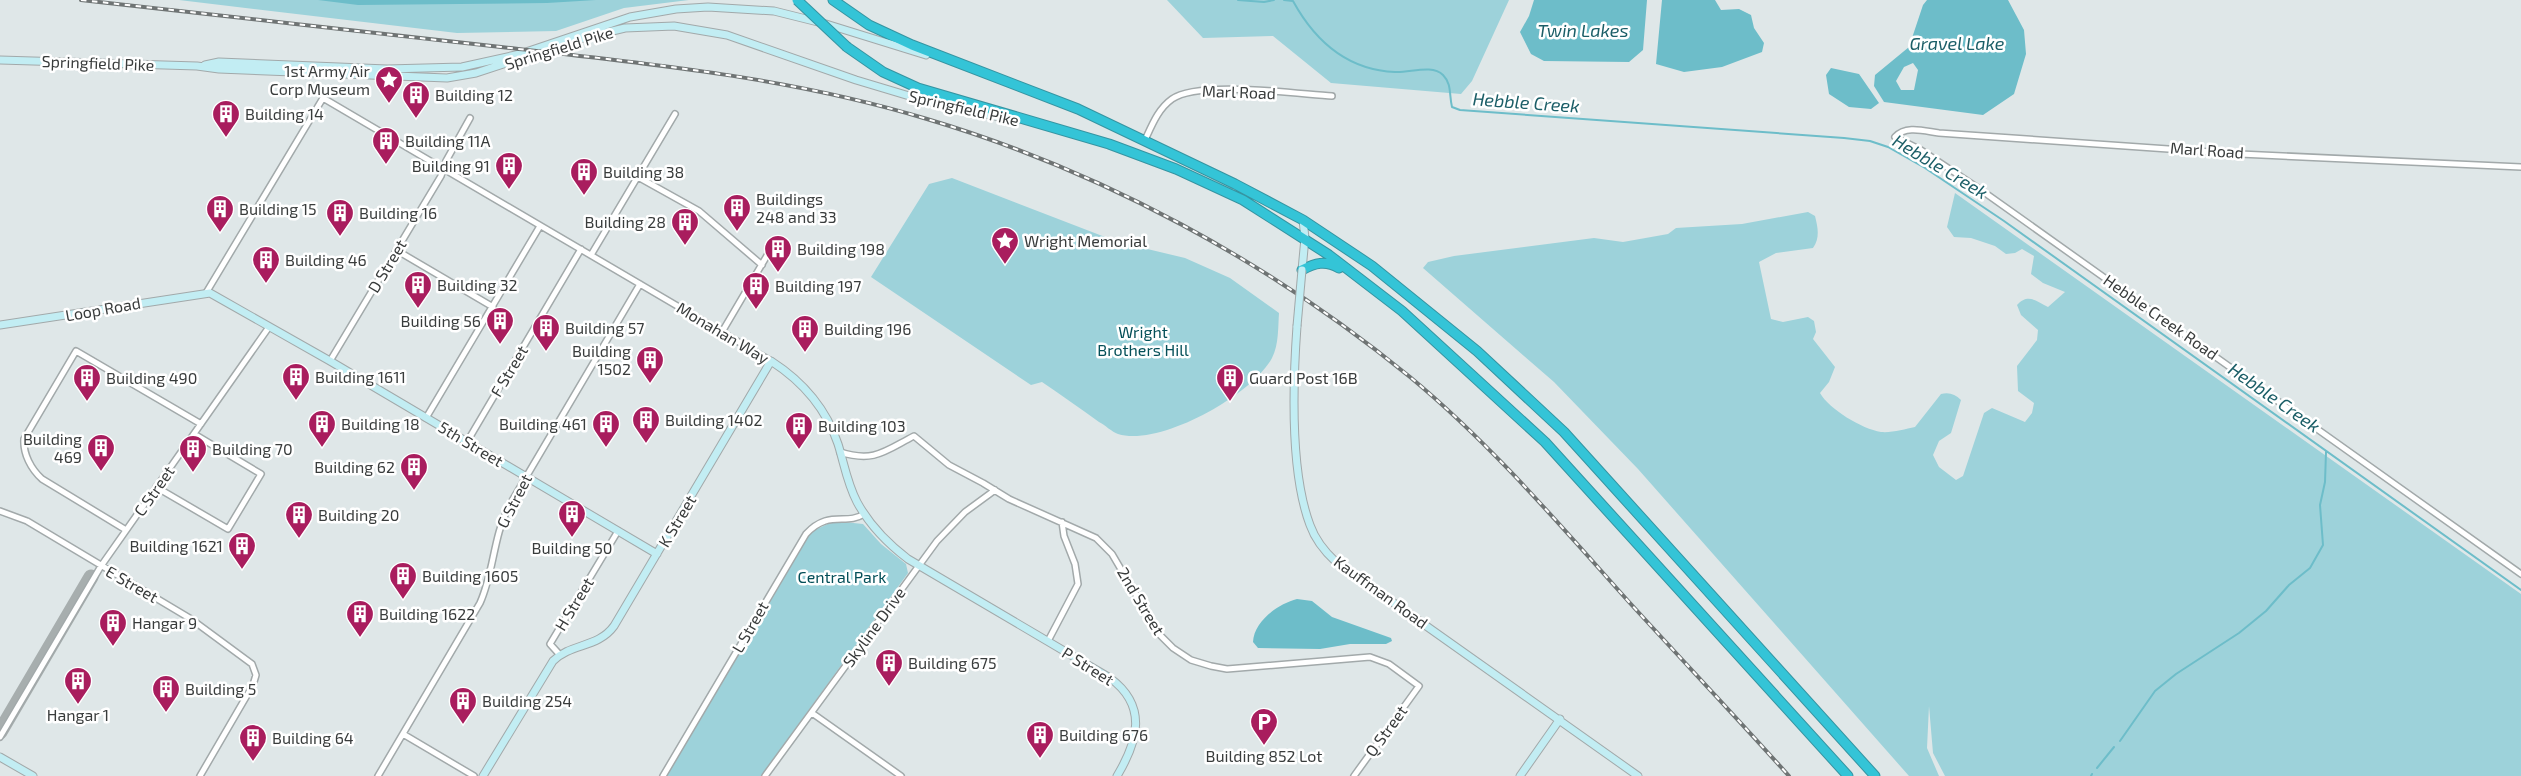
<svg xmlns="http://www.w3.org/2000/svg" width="2521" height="776" font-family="'Exo 2',sans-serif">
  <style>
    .green { fill: #9dd2da }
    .water { fill: #6dbdc9; fill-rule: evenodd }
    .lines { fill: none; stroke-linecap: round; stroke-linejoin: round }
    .stream { stroke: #6dbdc9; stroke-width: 2 }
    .taxiway { stroke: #a7aeae; stroke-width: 15 }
    .street-casing { stroke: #a2a9aa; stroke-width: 8 }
    .secondary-casing { stroke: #a2a9aa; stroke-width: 9 }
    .highway-casing { stroke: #3694a1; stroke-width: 11 }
    .street { stroke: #fff; stroke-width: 5 }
    .secondary { stroke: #c2edf3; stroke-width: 7 }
    .highway { stroke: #34c4d7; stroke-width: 9 }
    .rail-casing { stroke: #6f7474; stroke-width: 4 }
    .rail { stroke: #fff; stroke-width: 2; stroke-dasharray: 5.5; stroke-linecap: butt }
    .secondary-bridge-casing { stroke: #a2a9aa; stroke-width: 9; stroke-linecap: butt }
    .highway-bridge-casing { stroke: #3694a1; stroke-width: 11; stroke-linecap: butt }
    .secondary-bridge { stroke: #c2edf3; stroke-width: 7 }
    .highway-bridge { stroke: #34c4d7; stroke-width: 9 }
    .labels { text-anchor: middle; stroke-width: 5; stroke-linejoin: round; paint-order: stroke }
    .street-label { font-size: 16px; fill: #393c3c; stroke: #fff }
    .poi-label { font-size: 16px; fill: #393c3c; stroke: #fff; text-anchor: start }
    .park-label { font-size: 16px; fill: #044f58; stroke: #fff }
    .water-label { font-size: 18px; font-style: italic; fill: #1b5e67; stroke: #fff }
  </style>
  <rect width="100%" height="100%" fill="#dfe7e8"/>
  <path class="green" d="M179,0H689L624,8L556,31L457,33Z
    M1167,0H1509L1472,81L1461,94L1331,83L1273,36L1203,38Z
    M952,178L1118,242L1185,258L1230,278L1279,313C1278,326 1279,345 1272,358C1252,395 1160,447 1118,434C1112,432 1105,425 1099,422C1080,408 1061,395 1042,382L1031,385L871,277L929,184Z
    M1955,193L2521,594V776H1945L1933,753L1929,706L1927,748L1939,776H1909L1638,469L1554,382L1423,268L1428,262L1454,256L1594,238L1623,242L1668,234L1676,228L1742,224L1808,212L1815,216C1818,228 1820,238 1813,248L1776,253L1759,262L1771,319L1783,322L1808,317L1814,321L1816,332L1813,339L1835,367L1829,382L1820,393C1829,409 1862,429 1881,432C1892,433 1905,429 1915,427L1941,394C1949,392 1955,394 1961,400L1951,433L1939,441L1933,455L1939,467L1956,480L1963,476L1984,413L1992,408L2025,422L2032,413L2034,403L2018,391L2017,366L2037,340L2038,330L2021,315L2017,305C2028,293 2036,301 2048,307L2065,292L2043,283L2031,274L2034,256L2022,249L2015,253L2006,254L1995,246L1971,238L1954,237L1947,227Z
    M834,521L863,524L881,544L906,564L908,573L761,776H666L808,536L815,530Z"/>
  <path class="water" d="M318,0H596L547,3L358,5Z
    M1534,0H1647L1643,50L1629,62L1544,61L1531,54L1520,32L1529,16Z
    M1662,0H1715L1721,10L1739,9L1751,15L1754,28L1764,43L1762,52L1722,67L1684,72L1656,64Z
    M1927,0H2008L2024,30L2026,54L2014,94L1983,115L1884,102L1874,86L1875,75L1909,47L1923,5ZM1913,63L1918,70L1914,90H1901L1896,81L1904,67Z
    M1831,68L1859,74L1879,103L1871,109L1849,107L1829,94L1826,75Z
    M1297,599L1312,601L1332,617L1391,638L1392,641L1386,644H1350L1320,649L1258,648L1253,642C1254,621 1278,604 1297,599Z"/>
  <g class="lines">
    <path class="stream" d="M1238,0L1264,2L1274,0
      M1284,0L1293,1C1315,41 1348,70 1395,72C1410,73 1432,64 1443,75C1452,84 1449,95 1452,107L1460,110L1844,138L1870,141L1888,147L1925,168L2004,221L2521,590
      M2120,741L2155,691L2176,674L2239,633L2266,611L2289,585L2310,568L2323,545L2320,505L2325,482L2326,452
      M2097,768L2114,747
      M2091,776L2092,774"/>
    <path class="taxiway" d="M0,732L91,577"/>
    <defs>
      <path id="street" d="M1145,140C1152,125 1158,109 1172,99C1198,80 1298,94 1332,96
        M2521,167L2240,154L1939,133C1924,131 1906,125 1895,137L1921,150L1981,190L2521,574
        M638,177L699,211L762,265
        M396,250L493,307
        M591,255L675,114
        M206,293L323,98L771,361
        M722,332L775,242
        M330,361L441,176L446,161L470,118
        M426,418L540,226
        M467,442L581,249
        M840,452C874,463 885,451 914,436L949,465L983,483L1009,499L1096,538L1112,554L1159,634L1173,648L1191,660L1211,666L1227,669L1370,657L1389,664L1419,686L1354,776
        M156,487L228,529L261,474L194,434
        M0,511L27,521L191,619L252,664L256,675L253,685L200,776
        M126,530L42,479C31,469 23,454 24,439L76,351L201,424
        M1048,641L1078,584L1075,564L1064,536L1062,522
        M560,655L550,644L618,531
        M812,713L901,776
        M403,734L474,776
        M0,737L101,566L269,327
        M378,776L480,603C494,572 493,537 509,506L640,284
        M663,776L806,534C829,509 846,526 864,514
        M765,776L937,541L965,512L995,490"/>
      <path id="secondary" d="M0,60L197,66L219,69L447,78L476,73L579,39L625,28L674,26L727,35L856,80L926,101L1009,119
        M205,65L219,62L387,69L462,67L520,54L630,17L676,9L708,7L774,11L826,24L926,55
        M1302,270L1305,238L1303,220
        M0,325L210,293L330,361L657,554
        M1297,326C1293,382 1290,472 1310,525C1315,539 1324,551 1336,562L1638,776
        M0,757L33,776
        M483,776L553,661C571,643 598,648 614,626L771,361C802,381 826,408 838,444C844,463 847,483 857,502C870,526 887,543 908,559L1110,678C1148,706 1138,741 1117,776
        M1520,776L1560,719"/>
      <path id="highway" d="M833,0L869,25L912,45L1078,109L1235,184L1303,220L1372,266L1477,351L1564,432L1875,776
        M847,47L883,72L918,88L1109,144L1176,169L1243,200L1329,255L1402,311L1545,442L1848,776
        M1302,270C1315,263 1325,260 1339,268"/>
    </defs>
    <use href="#street" class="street-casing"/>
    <use href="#secondary" class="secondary-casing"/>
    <use href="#highway" class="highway-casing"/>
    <use href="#street" class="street"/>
    <use href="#secondary" class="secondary"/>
    <use href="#highway" class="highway"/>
    <defs>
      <path id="rail" d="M81,0C221,15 361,32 501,47C644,63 789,77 927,119C1102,171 1269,262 1410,377C1491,444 1559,524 1629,602C1682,660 1736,717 1789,776"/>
    </defs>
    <use href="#rail" class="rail-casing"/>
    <use href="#rail" class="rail"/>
    <defs>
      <path id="secondary-bridge" d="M1297,326L1302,270"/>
      <path id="highway-bridge" d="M797,0L847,47"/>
    </defs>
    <use href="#secondary-bridge" class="secondary-bridge-casing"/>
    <use href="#highway-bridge" class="highway-bridge-casing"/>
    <use href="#secondary-bridge" class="secondary-bridge"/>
    <use href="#highway-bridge" class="highway-bridge"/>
  </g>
  <defs>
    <symbol id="sight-pin" viewBox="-11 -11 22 30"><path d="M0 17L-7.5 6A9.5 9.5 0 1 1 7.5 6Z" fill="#a91d5e" stroke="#fff"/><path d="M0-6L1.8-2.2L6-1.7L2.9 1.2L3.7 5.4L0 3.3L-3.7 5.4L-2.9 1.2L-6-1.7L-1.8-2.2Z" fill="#fff"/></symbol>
    <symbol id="building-pin" viewBox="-11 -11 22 30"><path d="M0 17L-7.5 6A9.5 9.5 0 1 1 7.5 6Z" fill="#a91d5e" stroke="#fff"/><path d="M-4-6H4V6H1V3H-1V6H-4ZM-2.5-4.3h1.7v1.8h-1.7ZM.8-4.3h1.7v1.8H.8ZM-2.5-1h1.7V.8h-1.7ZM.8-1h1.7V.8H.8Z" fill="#fff"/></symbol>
    <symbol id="parking-pin" viewBox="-11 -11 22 30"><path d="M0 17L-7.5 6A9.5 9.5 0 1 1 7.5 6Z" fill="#a91d5e" stroke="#fff"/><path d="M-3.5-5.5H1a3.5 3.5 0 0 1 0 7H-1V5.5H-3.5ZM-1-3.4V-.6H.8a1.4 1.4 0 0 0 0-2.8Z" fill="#fff"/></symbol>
  </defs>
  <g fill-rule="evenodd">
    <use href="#sight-pin" x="373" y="64" width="32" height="43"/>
    <use href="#building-pin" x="400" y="79" width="32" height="43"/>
    <use href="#building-pin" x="210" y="98" width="32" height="43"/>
    <use href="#building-pin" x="370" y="125" width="32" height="43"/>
    <use href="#building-pin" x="493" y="150" width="32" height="43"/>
    <use href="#building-pin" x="568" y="156" width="32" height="43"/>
    <use href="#building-pin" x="721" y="192" width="32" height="43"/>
    <use href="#building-pin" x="204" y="193" width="32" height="43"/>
    <use href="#building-pin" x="324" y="197" width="32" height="43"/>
    <use href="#building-pin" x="669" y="206" width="32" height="43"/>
    <use href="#sight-pin" x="989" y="225" width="32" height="43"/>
    <use href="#building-pin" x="762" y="233" width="32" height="43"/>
    <use href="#building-pin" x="250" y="244" width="32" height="43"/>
    <use href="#building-pin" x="402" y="269" width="32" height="43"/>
    <use href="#building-pin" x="740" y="270" width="32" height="43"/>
    <use href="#building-pin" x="484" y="305" width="32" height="43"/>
    <use href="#building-pin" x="530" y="312" width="32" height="43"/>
    <use href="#building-pin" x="789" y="313" width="32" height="43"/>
    <use href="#building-pin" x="634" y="344" width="32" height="43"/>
    <use href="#building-pin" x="280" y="361" width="32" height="43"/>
    <use href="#building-pin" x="71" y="362" width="32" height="43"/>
    <use href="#building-pin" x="1214" y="362" width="32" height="43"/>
    <use href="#building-pin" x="630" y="404" width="32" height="43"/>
    <use href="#building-pin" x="306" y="408" width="32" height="43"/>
    <use href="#building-pin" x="590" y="408" width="32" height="43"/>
    <use href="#building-pin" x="783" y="410" width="32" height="43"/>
    <use href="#building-pin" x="85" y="432" width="32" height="43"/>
    <use href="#building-pin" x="177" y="433" width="32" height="43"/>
    <use href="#building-pin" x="398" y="451" width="32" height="43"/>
    <use href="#building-pin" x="556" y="498" width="32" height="43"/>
    <use href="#building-pin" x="283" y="499" width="32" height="43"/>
    <use href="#building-pin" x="226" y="530" width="32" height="43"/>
    <use href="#building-pin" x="387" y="560" width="32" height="43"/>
    <use href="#building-pin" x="344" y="598" width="32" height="43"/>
    <use href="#building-pin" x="97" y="607" width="32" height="43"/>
    <use href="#building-pin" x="873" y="647" width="32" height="43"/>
    <use href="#building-pin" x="62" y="665" width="32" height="43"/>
    <use href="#building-pin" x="150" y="673" width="32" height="43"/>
    <use href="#building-pin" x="447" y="685" width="32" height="43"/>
    <use href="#parking-pin" x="1248" y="706" width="32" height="43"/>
    <use href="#building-pin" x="1024" y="719" width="32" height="43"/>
    <use href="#building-pin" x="237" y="722" width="32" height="43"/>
  </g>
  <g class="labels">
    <g class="street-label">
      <text transform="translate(559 48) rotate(-17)" y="6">Springfield Pike</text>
      <text transform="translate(98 63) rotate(2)" y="6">Springfield Pike</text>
      <text transform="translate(1239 92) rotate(2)" y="6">Marl Road</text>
      <text transform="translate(964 108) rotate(13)" y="6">Springfield Pike</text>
      <text transform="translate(2207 150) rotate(4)" y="6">Marl Road</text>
      <text transform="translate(387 266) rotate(-59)" y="6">D Street</text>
      <text transform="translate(103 309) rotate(-10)" y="6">Loop Road</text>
      <text transform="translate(2161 317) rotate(35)" y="6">Hebble Creek Road</text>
      <text transform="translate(723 333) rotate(31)" y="6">Monahan Way</text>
      <text transform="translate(509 371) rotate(-59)" y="6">F Street</text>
      <text transform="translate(471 444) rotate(31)" y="6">5th Street</text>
      <text transform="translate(154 491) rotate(-55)" y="6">C Street</text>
      <text transform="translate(514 501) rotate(-63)" y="6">G Street</text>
      <text transform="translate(677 521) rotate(-59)" y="6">K Street</text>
      <text transform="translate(132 584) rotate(30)" y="6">E Street</text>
      <text transform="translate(1381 592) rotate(36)" y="6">Kauffman Road</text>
      <text transform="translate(1141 601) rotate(59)" y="6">2nd Street</text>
      <text transform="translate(574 604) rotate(-59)" y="6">H Street</text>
      <text transform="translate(750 627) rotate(-60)" y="6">L Street</text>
      <text transform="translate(874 627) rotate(-54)" y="6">Skyline Drive</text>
      <text transform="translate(1088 666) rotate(32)" y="6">P Street</text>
      <text transform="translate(1386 731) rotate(-54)" y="6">Q Street</text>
    </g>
    <g class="poi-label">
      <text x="370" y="77" text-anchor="end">1st Army Air<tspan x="370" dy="18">Corp Museum</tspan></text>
      <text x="435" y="101">Building 12</text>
      <text x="245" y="120">Building 14</text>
      <text x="405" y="147">Building 11A</text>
      <text x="490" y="172" text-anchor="end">Building 91</text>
      <text x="603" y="178">Building 38</text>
      <text x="756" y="205">Buildings<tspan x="756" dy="18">248 and 33</tspan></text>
      <text x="239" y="215">Building 15</text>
      <text x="359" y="219">Building 16</text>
      <text x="666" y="228" text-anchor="end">Building 28</text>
      <text x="1024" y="247">Wright Memorial</text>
      <text x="797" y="255">Building 198</text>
      <text x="285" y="266">Building 46</text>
      <text x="437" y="291">Building 32</text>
      <text x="775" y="292">Building 197</text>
      <text x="481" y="327" text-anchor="end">Building 56</text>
      <text x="565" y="334">Building 57</text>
      <text x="824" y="335">Building 196</text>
      <text x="631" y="357" text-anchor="end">Building<tspan x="631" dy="18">1502</tspan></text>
      <text x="315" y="383">Building 1611</text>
      <text x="106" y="384">Building 490</text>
      <text x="1249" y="384">Guard Post 16B</text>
      <text x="665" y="426">Building 1402</text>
      <text x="341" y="430">Building 18</text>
      <text x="587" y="430" text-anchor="end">Building 461</text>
      <text x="818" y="432">Building 103</text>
      <text x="82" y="445" text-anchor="end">Building<tspan x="82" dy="18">469</tspan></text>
      <text x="212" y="455">Building 70</text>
      <text x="395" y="473" text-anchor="end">Building 62</text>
      <text x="318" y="521">Building 20</text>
      <text x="223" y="552" text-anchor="end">Building 1621</text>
      <text x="572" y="554" text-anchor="middle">Building 50</text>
      <text x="422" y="582">Building 1605</text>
      <text x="379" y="620">Building 1622</text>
      <text x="132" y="629">Hangar 9</text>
      <text x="908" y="669">Building 675</text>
      <text x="185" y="695">Building 5</text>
      <text x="482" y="707">Building 254</text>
      <text x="78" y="721" text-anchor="middle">Hangar 1</text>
      <text x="1059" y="741">Building 676</text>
      <text x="272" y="744">Building 64</text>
      <text x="1264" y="762" text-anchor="middle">Building 852 Lot</text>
    </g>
    <g class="park-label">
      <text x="1143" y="338">Wright<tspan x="1143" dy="18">Brothers Hill</tspan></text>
      <text x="842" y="583">Central Park</text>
    </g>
    <g class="water-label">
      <text x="1583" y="37">Twin Lakes</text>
      <text x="1957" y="50">Gravel Lake</text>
      <text transform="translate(1526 103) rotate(4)" y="6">Hebble Creek</text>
      <text transform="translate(1940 167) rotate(31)" y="6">Hebble Creek</text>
      <text transform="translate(2274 398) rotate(35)" y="6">Hebble Creek</text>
    </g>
  </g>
</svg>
